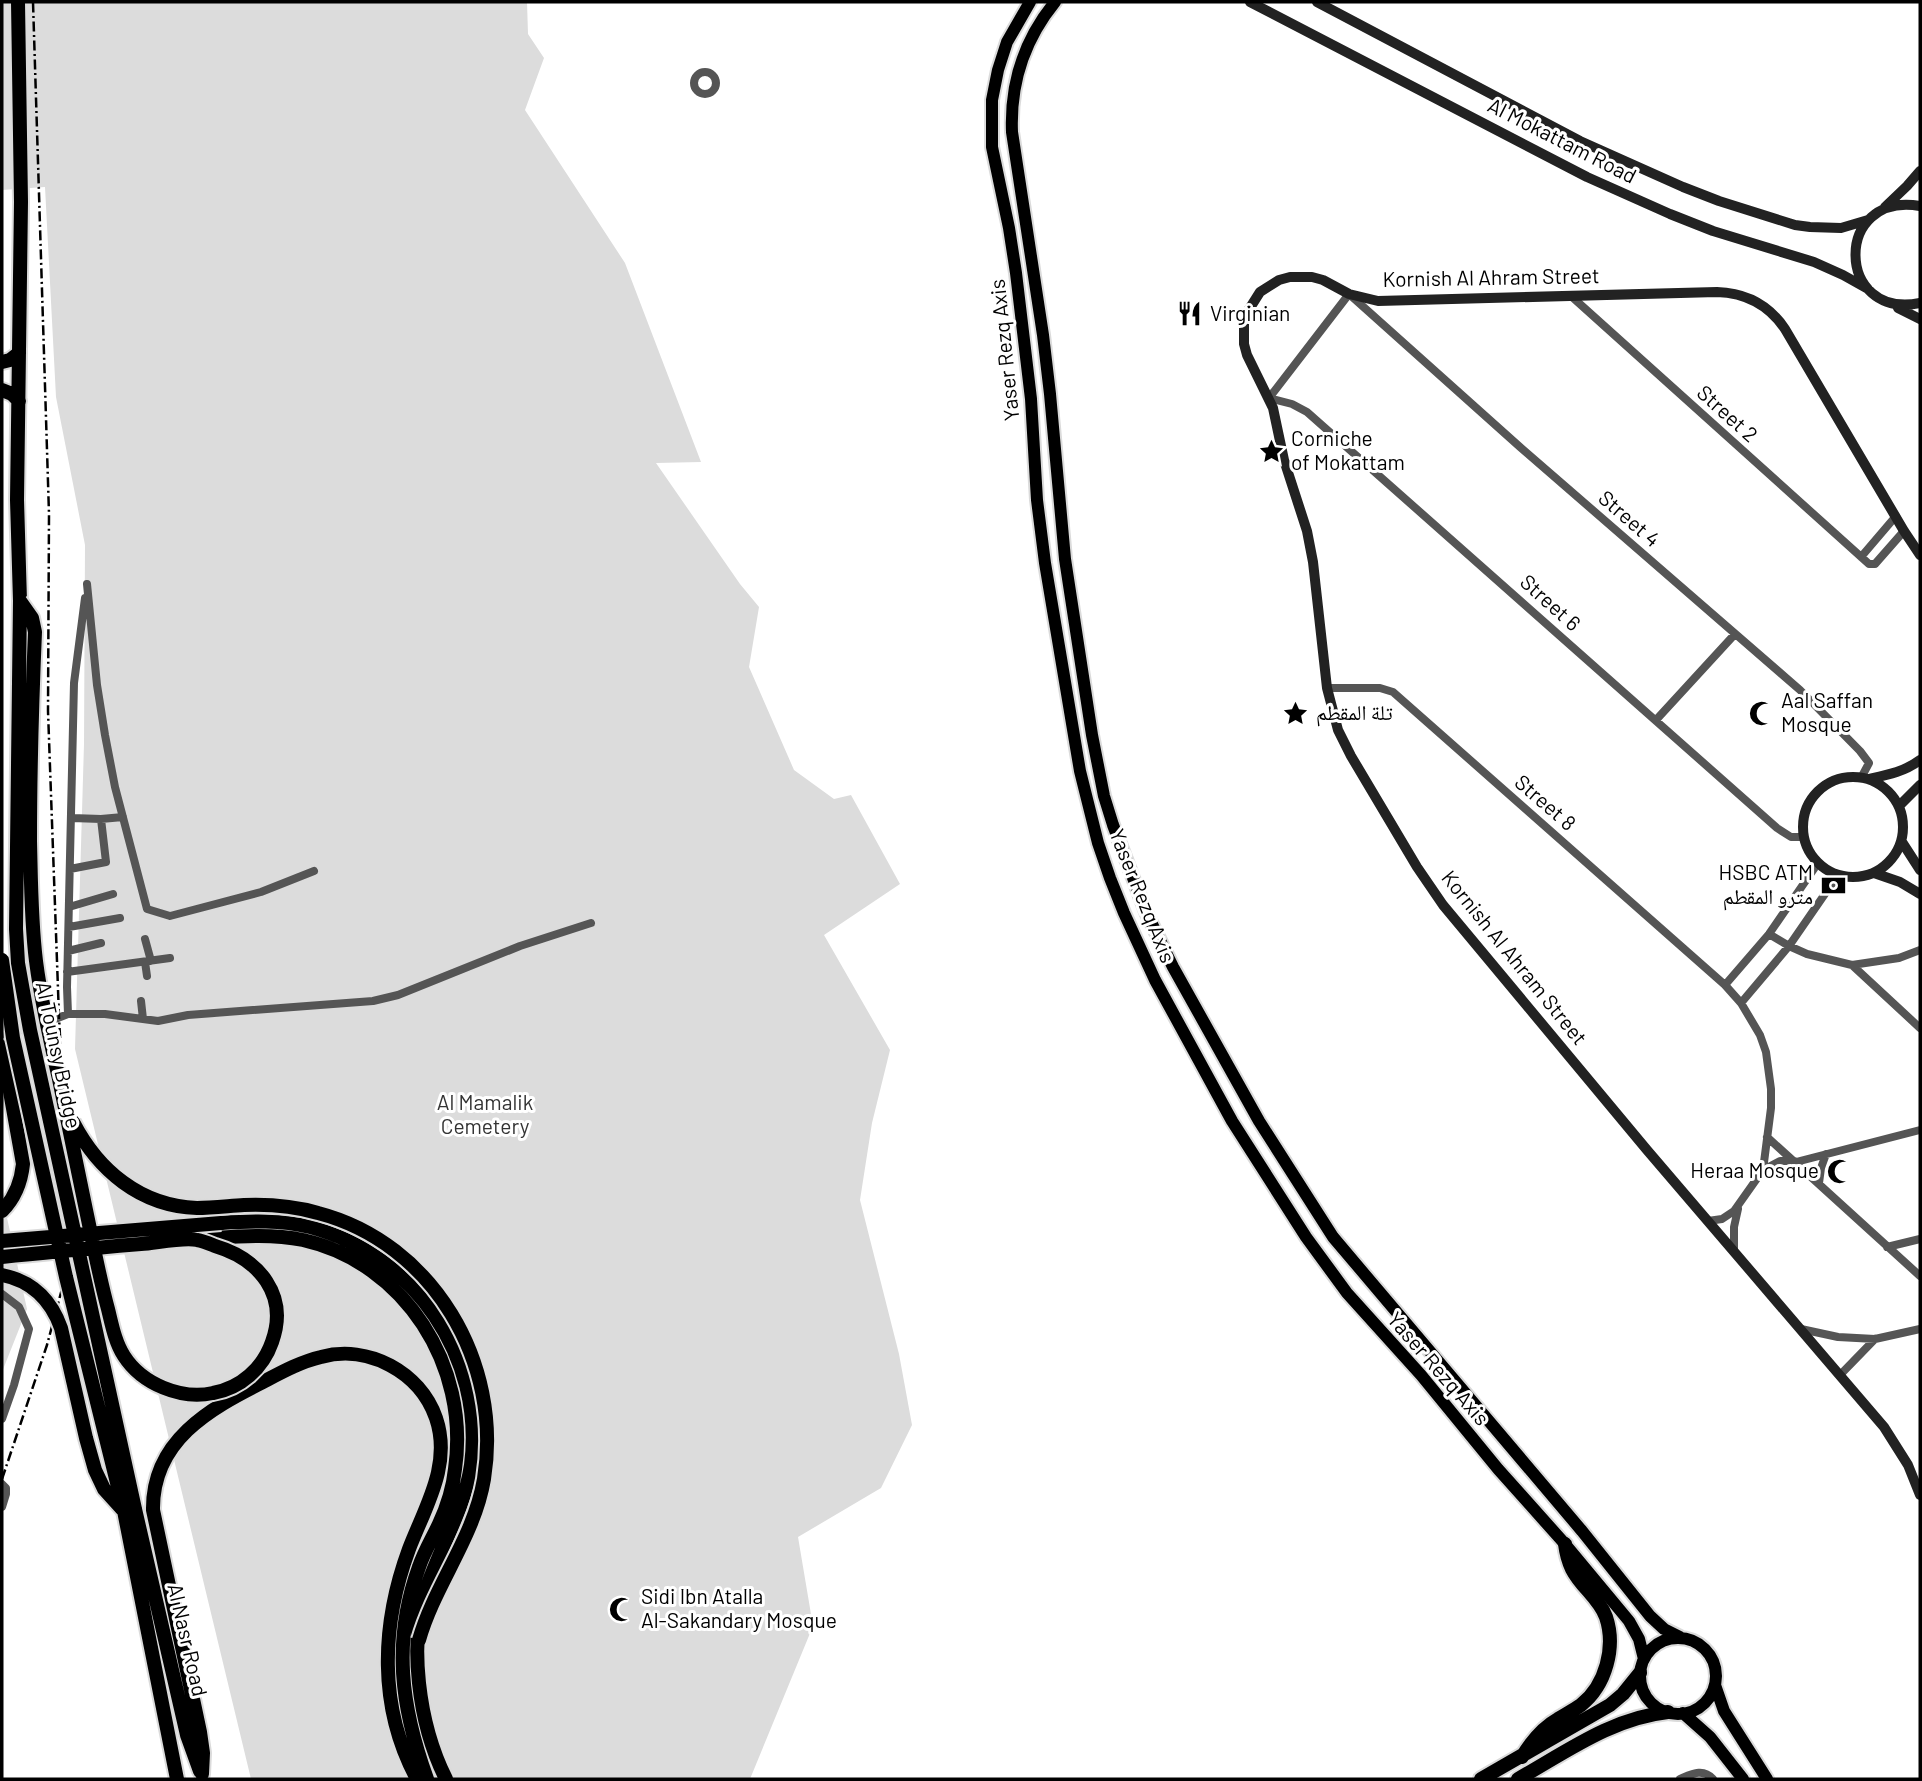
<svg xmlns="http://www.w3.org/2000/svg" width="1922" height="1781" font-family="Barlow,'Noto Naskh Arabic',sans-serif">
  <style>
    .green { fill: #dcdcdc }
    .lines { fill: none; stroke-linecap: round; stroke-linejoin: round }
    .primary-casing { stroke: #dbdbdb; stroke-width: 16 }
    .highway-casing { stroke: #dbdbdb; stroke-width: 18 }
    .street { stroke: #555; stroke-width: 8 }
    .secondary { stroke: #222; stroke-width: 10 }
    .primary { stroke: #000; stroke-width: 12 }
    .highway { stroke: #000; stroke-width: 14 }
    .rail { stroke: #000; stroke-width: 2.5; stroke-dasharray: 10 3.5 2 3.5; stroke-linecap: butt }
    .highway-bridge-casing { stroke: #dbdbdb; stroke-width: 18; stroke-linecap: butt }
    .highway-bridge { stroke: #000; stroke-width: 14 }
    .labels { text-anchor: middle; stroke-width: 6; stroke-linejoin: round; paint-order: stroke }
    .street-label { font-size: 21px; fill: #000; stroke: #fff }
    .poi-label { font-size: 21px; fill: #000; stroke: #fff; text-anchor: start }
    .park-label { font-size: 21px; fill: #333; stroke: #fff }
  </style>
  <rect width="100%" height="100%" fill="#fff"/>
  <path class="green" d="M2,2H527L528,34L544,58L525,110L625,263L701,462L656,463L740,584L759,607L749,667L794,770L834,799L851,795L900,884L824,935L890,1050L872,1123L860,1200L899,1354L912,1425L881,1488L798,1537L813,1626L750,1779H251L75,1049L84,744L85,545L56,397L45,187L2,190Z
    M2,1195L27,1309L2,1372Z"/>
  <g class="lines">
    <defs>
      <path id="primary" d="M1030,2L1007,42L998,70L992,100V147L1009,228L1016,273L1031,399L1037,500L1045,563L1080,771L1098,843L1110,878L1124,913L1155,980L1232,1121L1306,1237L1347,1293L1421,1375L1498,1469L1565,1544L1629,1621L1639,1639L1644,1659
        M1055,2C1024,40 1010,83 1012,132L1043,335L1050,394L1065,559L1092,735L1104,796L1113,825L1146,912L1173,967L1259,1121L1333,1237L1582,1531L1650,1616L1664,1629L1680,1637
        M1640 1676a38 38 0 1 1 76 0a38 38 0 1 1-76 0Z
        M1715,1685L1724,1711L1767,1779
        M1683,1713L1710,1737L1743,1779"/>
      <path id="highway" d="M18,2L21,202L17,500L20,601
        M2,362L10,360L19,353
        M2,390L12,394L19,401
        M2,1047L23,1164C21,1183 15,1198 2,1211
        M221,1223C251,1221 281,1220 310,1227C414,1254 485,1358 471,1465C465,1507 442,1544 428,1584C407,1642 419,1725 446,1779
        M197,1239C233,1237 268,1233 303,1240C405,1263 470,1366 455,1469C453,1488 447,1507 439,1524C432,1539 424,1552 419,1567C392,1641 401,1707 427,1779
        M135,1509L187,1735L200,1771
        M124,1511L177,1779
        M1522,1757C1531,1742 1542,1728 1558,1719C1566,1714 1574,1710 1581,1705C1606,1685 1616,1647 1606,1617C1599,1598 1581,1587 1572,1569C1568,1561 1566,1552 1565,1544
        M202,1774L203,1753L200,1732L153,1510C152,1441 209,1409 263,1382C282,1372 300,1362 321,1357C368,1344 420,1372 436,1418C452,1465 425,1507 409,1549C381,1625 378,1707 417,1779
        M1481,1779L1610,1705L1623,1694L1640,1673
        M1518,1779C1566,1752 1612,1718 1668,1712"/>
    </defs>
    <use href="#primary" class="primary-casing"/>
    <use href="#highway" class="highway-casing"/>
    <path class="street" d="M694 83a11 11 0 1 1 22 0a11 11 0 1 1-22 0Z
      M1571,296L1869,564H1875L1904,531
      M1861,557L1896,516
      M87,584L97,685L105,735L115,787L147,909L170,916L261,892L314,871
      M1327,688H1380L1393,692L1725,985L1741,1003L1760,1035L1766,1052L1771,1089V1108L1763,1170L1734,1211L1722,1219L1708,1221
      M1656,720L1735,634
      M72,818L101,819L123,817
      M1804,837H1791L1777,828L1307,412L1292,404L1269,398L1349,294L1520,447L1800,690L1860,751L1869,763L1861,778
      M70,869L106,862L101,819
      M69,907L113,894
      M69,927L120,918
      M1769,934L1789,946L1807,954L1852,965L1920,1028
      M145,939L151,961
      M68,951L101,943
      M145,962L147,976
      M1852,965L1899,958L1920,950
      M67,972L170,958
      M1725,985L1769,934L1818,863
      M141,1001L143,1019
      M1741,1003L1789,946L1838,875
      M68,1014L67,987L74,683L85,598
      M2,1034L40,1025L68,1014H105L158,1021L188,1015L373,1001L398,995L520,946L591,923
      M1767,1137L1920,1276
      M1796,1162L1920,1130
      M1763,1170L1780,1161H1794
      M1819,1183L1821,1168L1826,1154
      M1887,1247L1920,1239
      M1734,1251V1227L1738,1209
      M2,1294L19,1307L29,1329L14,1385L2,1419
      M1801,1329L1838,1337L1875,1339L1920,1329
      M1840,1375L1875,1339
      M2,1484L6,1488V1494L2,1507
      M1680,1779C1692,1774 1703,1768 1713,1779"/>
    <path class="secondary" d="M1250,2L1587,177L1670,214L1713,231L1814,262L1843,275L1868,289
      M1317,2L1580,141L1683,187L1719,201L1795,225L1810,227L1841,228L1868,220
      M1920,206C1833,191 1835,320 1920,303
      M1885,207L1907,186L1920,171
      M1898,308L1920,319
      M1920,555L1904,531L1785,329C1769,305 1747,293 1717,292L1378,301L1349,294L1323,280L1312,277H1290L1279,280L1260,292L1248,311L1244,322V344L1247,355L1273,408L1284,460L1307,531L1313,562L1327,688L1338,730L1351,756L1417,867L1443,905L1647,1150L1884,1427L1908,1465L1920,1495
      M1803 827a50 50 0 1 1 100 0a50 50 0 1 1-100 0Z
      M1868,779C1887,775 1904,772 1920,760
      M1899,806L1920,785
      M1902,842L1920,870
      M1874,873L1900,882L1920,894"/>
    <use href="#primary" class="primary"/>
    <use href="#highway" class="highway"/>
    <path class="rail" d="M2,1479L47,1345L87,1195L61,1055L59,1017L48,711L49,514L33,2"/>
    <defs>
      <path id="highway-bridge" d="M20,601L16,929L18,963L30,1030L135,1509
        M2,960L13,1038L66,1277L124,1511
        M73,1122C98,1170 140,1206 197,1208C212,1208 228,1206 244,1205C269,1204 294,1206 318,1213C433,1243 503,1363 484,1479C474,1538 435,1584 419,1640
        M2,1241L221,1223
        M2,1257C48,1252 94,1248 141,1244C156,1243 184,1237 197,1240C203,1241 210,1244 215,1246C259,1259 289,1295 272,1342C263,1368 241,1388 213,1393C181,1400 142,1384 124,1356C115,1342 112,1325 108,1309C99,1276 93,1243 86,1210C77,1166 68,1123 59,1079C50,1040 41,1001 36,961C31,921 31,881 30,841C30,771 32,702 35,632L32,618L20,601
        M2,1275C32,1281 51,1300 61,1328L86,1438L95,1470L104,1489L123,1510"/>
    </defs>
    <use href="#highway-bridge" class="highway-bridge-casing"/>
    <use href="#highway-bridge" class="highway-bridge"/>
  </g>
  <defs>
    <symbol id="restaurant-bare" viewBox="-9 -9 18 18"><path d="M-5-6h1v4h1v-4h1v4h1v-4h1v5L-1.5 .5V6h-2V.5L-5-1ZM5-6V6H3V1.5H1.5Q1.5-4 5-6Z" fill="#000" stroke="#fff" stroke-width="2.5" paint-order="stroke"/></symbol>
    <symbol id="sight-bare" viewBox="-9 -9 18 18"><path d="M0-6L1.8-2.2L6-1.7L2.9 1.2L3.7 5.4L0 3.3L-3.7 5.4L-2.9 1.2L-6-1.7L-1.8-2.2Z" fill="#000" stroke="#fff" stroke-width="2.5" paint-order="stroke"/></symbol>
    <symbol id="mosque-bare" viewBox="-9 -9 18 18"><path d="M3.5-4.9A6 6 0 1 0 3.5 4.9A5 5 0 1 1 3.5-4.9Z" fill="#000" stroke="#fff" stroke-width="2.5" paint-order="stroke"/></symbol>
    <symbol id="bank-bare" viewBox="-9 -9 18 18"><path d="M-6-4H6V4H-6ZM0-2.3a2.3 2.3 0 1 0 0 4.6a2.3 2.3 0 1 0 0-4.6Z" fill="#000" stroke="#fff" stroke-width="2.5" paint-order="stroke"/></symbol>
  </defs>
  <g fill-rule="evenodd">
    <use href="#restaurant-bare" x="1172" y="296" width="35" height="35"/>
    <use href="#sight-bare" x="1254" y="434" width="35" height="35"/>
    <use href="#sight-bare" x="1278" y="696" width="35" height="35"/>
    <use href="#mosque-bare" x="1744" y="696" width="35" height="35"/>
    <use href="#bank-bare" x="1816" y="868" width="35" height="35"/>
    <use href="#mosque-bare" x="1822" y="1154" width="35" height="35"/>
    <use href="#mosque-bare" x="604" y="1592" width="35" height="35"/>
  </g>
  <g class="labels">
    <g class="street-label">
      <text transform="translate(1562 141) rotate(27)" y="7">Al Mokattam Road</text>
      <text transform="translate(1491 278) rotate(-1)" y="7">Kornish Al Ahram Street</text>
      <text transform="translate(1005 350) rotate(-96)" y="7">Yaser Rezq Axis</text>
      <text transform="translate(1727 414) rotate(42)" y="7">Street 2</text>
      <text transform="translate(1629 519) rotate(41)" y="7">Street 4</text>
      <text transform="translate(1550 603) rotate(42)" y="7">Street 6</text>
      <text transform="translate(1545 803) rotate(41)" y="7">Street 8</text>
      <text transform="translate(1142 896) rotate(68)" y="7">Yaser Rezq Axis</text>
      <text transform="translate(1514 958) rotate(51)" y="7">Kornish Al Ahram Street</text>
      <text transform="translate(58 1055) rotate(78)" y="7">Al Tounsy Bridge</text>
      <text transform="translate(1438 1369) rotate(49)" y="7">Yaser Rezq Axis</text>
      <text transform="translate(187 1640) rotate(77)" y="7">Al Nasr Road</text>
    </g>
    <g class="poi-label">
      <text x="1210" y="321">Virginian</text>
      <text x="1291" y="446">Corniche<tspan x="1291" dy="24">of Mokattam</tspan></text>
      <text x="1781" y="708">Aal Saffan<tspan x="1781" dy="24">Mosque</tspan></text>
      <text x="1316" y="720">تلة المقطم</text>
      <text x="1813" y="880" text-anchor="end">HSBC ATM<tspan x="1813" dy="24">مترو المقطم</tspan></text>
      <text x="1819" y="1178" text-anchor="end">Heraa Mosque</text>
      <text x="641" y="1604">Sidi Ibn Atalla<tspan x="641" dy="24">Al-Sakandary Mosque</tspan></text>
    </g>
    <g class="park-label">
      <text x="485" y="1110">Al Mamalik<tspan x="485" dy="24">Cemetery</tspan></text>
    </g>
  </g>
  <rect width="1922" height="1781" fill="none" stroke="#000000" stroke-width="7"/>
</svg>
